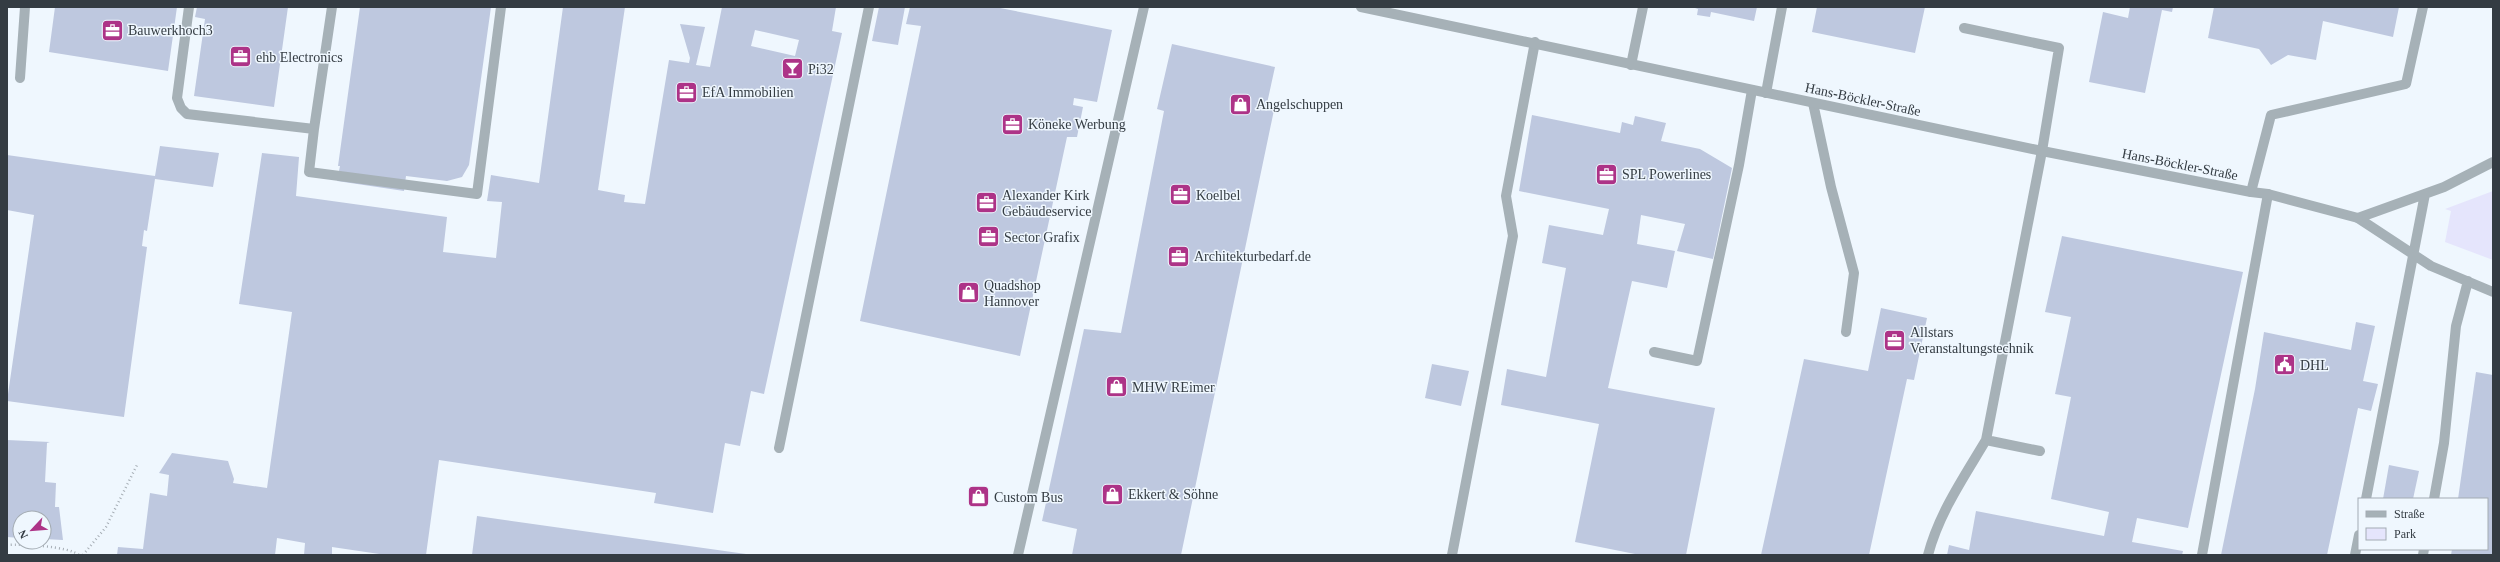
<svg xmlns="http://www.w3.org/2000/svg" width="2500" height="562" font-family="Georgia,serif">
  <style>
    .green { fill: #e5e5fc }
    .building { fill: #bec8df; fill-rule: evenodd }
    .lines { fill: none; stroke-linecap: round; stroke-linejoin: round }
    .path { stroke: #a5adb4; stroke-width: 2.5; stroke-dasharray: 1 3; stroke-linecap: butt }
    .service { stroke: #a6b1b7; stroke-width: 10 }
    .minor { stroke: #a6b1b7; stroke-width: 10 }
    .labels { text-anchor: middle; stroke-width: 3; stroke-linejoin: round; paint-order: stroke }
    .poi-label { font-size: 14px; fill: #343c43; stroke: #eff7fe; text-anchor: start }
    .street-label { font-size: 14px; fill: #343c43; stroke: #eff7fe }
  </style>
  <rect width="100%" height="100%" fill="#eff7fe"/>
  <path class="green" d="M2493,191V260L2445,242L2451,211L2445,209Z"/>
  <path class="building" d="M55,7H177L168,71L49,52Z
    M197,7H288L274,107L194,96L205,19L195,17Z
    M360,7H491L469,165L462,177L447,181L406,176L404,191L337,181L340,166H338Z
    M563,7H625L598,190L625,195L624,202L645,204L669,60L689,63L690,58L680,24L705,27L696,65L710,67L722,7H836L832,31L842,33L764,394L751,391L740,446L725,443L713,513L654,503L656,493L439,460L426,555H386L332,547V555H304L305,543L277,538L275,555H117L118,547L143,549L150,493L167,496L169,475L159,473L172,453L228,461L234,479L233,483L267,488L292,312L239,304L262,153L299,157L296,196L447,217L443,252L496,258L502,202L487,201L491,175L539,183ZM755,30L799,40L795,56L751,46Z
    M879,7H905L898,45L872,41Z
    M910,7H995L1112,30L1097,102L1074,98L1073,105L1083,107L1077,137H1067L1020,356L860,321L921,26L906,24Z
    M1692,7H1757L1754,21L1711,12L1710,17L1697,15L1698,9Z
    M1817,7H1925L1915,53L1812,32Z
    M2130,7H2173L2172,12L2162,10L2145,93L2089,82L2103,12L2128,18Z
    M2214,7H2399L2393,37L2323,21L2316,60L2288,55L2271,65L2259,49L2208,38Z
    M1172,44L1275,67L1266,108L1274,110L1181,555H1072L1077,529L1042,521L1084,329L1121,333L1164,111L1157,109Z
    M1532,115L1620,133L1622,122L1633,125L1635,116L1666,123L1661,141L1700,149L1732,168L1713,259L1677,251L1685,224L1641,215L1637,244L1675,251L1667,288L1632,281L1608,388L1715,408L1686,555H1640L1575,542L1599,424L1501,405L1507,369L1546,377L1566,268L1542,263L1549,225L1603,235L1609,209L1519,191Z
    M160,146L219,153L213,187L155,179L147,231L144,230L142,246L147,247L124,417L7,401L34,215L7,210V155L155,176Z
    M2062,236L2243,272L2188,528L2137,518L2132,542L2183,551L2182,555H1947L1949,545L1969,550L1976,511L2104,536L2109,512L2051,499L2071,397L2055,394L2071,317L2045,312Z
    M1881,308L1927,318L1914,380L1907,379L1869,555H1761L1804,359L1868,371Z
    M2356,322L2375,326L2363,381L2378,384L2371,411L2358,408L2327,555H2221L2255,389L2264,332L2351,350Z
    M1432,364L1469,371L1461,406L1425,398Z
    M2476,372L2493,375V555H2451L2452,549H2487V499H2458Z
    M7,440L50,442L47,443L45,482L56,483L55,507H59L63,540L44,539V518H20V538L7,537Z
    M2389,465L2419,471L2413,499H2383Z
    M477,516L746,554V555H472Z"/>
  <g class="lines">
    <path class="path" d="M7,545C22,544 68,546 79,555
      M83,555L106,527L138,463"/>
    <path class="service" d="M189,7L177,98L181,108L187,114L314,129L332,7
      M1964,28L2059,48L2042,151L1986,440L2040,451
      M1631,65L1643,7
      M20,78L25,7
      M1766,93L1782,7
      M1813,103L1831,187L1854,273L1846,332
      M314,129L309,172L477,194L501,7
      M2251,192L2271,115L2406,84L2423,7
      M2358,218L2431,266L2493,292
      M2358,218L2444,187L2493,162
      M1654,352L1697,361L1739,165L1752,90
      M779,448L869,7
      M2366,499L2425,194
      M2434,499L2444,443L2456,326L2468,281
      M1018,555L1144,7
      M1452,555L1513,236L1506,196L1535,42
      M1928,555C1939,513 1964,477 1986,440
      M2202,555L2268,194
      M2355,555L2359,535
      M2423,555L2424,549"/>
    <path class="minor" d="M1361,7L2042,151L2251,192L2268,194L2358,218"/>
  </g>
  <defs>
    <symbol id="office-square" viewBox="-11 -11 22 22"><rect x="-9" y="-9" width="18" height="18" rx="4" fill="#ad3387" stroke="#eff7fe"/><path d="M-6-3h4V-5.5h4V-3h4V5H-6ZM-1-4.5V-3h2v-1.5ZM-6 0V1H6V0Z" fill="#fff"/></symbol>
    <symbol id="bar-square" viewBox="-11 -11 22 22"><rect x="-9" y="-9" width="18" height="18" rx="4" fill="#ad3387" stroke="#eff7fe"/><path d="M-6-5H6L.8 .8V4.5H3.5V6h-7V4.5H-.8V.8Z" fill="#fff"/></symbol>
    <symbol id="shop-square" viewBox="-11 -11 22 22"><rect x="-9" y="-9" width="18" height="18" rx="4" fill="#ad3387" stroke="#eff7fe"/><path d="M-5-2.5h2.3a2.7 3.5 0 0 1 5.4 0H5L5.5 6h-11ZM-1.5-2.5h3a1.5 2.3 0 0 0-3 0Z" fill="#fff"/></symbol>
    <symbol id="civic-square" viewBox="-11 -11 22 22"><rect x="-9" y="-9" width="18" height="18" rx="4" fill="#ad3387" stroke="#eff7fe"/><path d="M-.6-6.5H3V-4.5H.6V-3L4-1V1h2V6H-6V1h2V-1L-.6-3ZM-1.2 2.5V6h2.4V2.5Z" fill="#fff"/></symbol>
  </defs>
  <g fill-rule="evenodd">
    <use href="#office-square" x="100" y="18" width="25" height="25"/>
    <use href="#office-square" x="228" y="44" width="25" height="25"/>
    <use href="#bar-square" x="780" y="56" width="25" height="25"/>
    <use href="#office-square" x="674" y="80" width="25" height="25"/>
    <use href="#shop-square" x="1228" y="92" width="25" height="25"/>
    <use href="#office-square" x="1000" y="112" width="25" height="25"/>
    <use href="#office-square" x="1594" y="162" width="25" height="25"/>
    <use href="#office-square" x="1168" y="182" width="25" height="25"/>
    <use href="#office-square" x="974" y="190" width="25" height="25"/>
    <use href="#office-square" x="976" y="224" width="25" height="25"/>
    <use href="#office-square" x="1166" y="244" width="25" height="25"/>
    <use href="#shop-square" x="956" y="280" width="25" height="25"/>
    <use href="#office-square" x="1882" y="328" width="25" height="25"/>
    <use href="#civic-square" x="2272" y="352" width="25" height="25"/>
    <use href="#shop-square" x="1104" y="374" width="25" height="25"/>
    <use href="#shop-square" x="1100" y="482" width="25" height="25"/>
    <use href="#shop-square" x="966" y="484" width="25" height="25"/>
  </g>
  <g class="labels">
    <g class="poi-label">
      <text x="128" y="35">Bauwerkhoch3</text>
      <text x="256" y="62">ehb Electronics</text>
      <text x="808" y="74">Pi32</text>
      <text x="702" y="97">EfA Immobilien</text>
      <text x="1256" y="109">Angelschuppen</text>
      <text x="1028" y="129">Köneke Werbung</text>
      <text x="1622" y="179">SPL Powerlines</text>
      <text x="1002" y="200">Alexander Kirk<tspan x="1002" dy="16">Gebäudeservice</tspan></text>
      <text x="1196" y="200">Koelbel</text>
      <text x="1004" y="242">Sector Grafix</text>
      <text x="1194" y="261">Architekturbedarf.de</text>
      <text x="984" y="290">Quadshop<tspan x="984" dy="16">Hannover</tspan></text>
      <text x="1910" y="337">Allstars<tspan x="1910" dy="16">Veranstaltungstechnik</tspan></text>
      <text x="2300" y="370">DHL</text>
      <text x="1132" y="392">MHW REimer</text>
      <text x="1128" y="499">Ekkert &amp; Söhne</text>
      <text x="994" y="502">Custom Bus</text>
    </g>
    <g class="street-label">
      <text transform="translate(1863 99) rotate(12)" y="5">Hans-Böckler-Straße</text>
      <text transform="translate(2180 164) rotate(11)" y="5">Hans-Böckler-Straße</text>
    </g>
  </g>
  <rect width="2500" height="562" fill="none" stroke="#343c43" stroke-width="16"/>
  <rect x="2358" y="498" width="130" height="52" fill="#eff7fe" stroke="#a4acb3"/>
  <rect x="2366" y="511" width="20" height="6" fill="#a6b1b7" stroke="#a4acb3"/>
  <text x="2394" y="518" font-size="12" fill="#343c43">Straße</text>
  <rect x="2366" y="528" width="20" height="12" fill="#e5e5fc" stroke="#a4acb3"/>
  <text x="2394" y="538" font-size="12" fill="#343c43">Park</text>
  <g transform="translate(32 530) rotate(244)"><circle r="19" fill="#eff7fe" stroke="#a4acb3"/>
  <path d="M0-3L7 15L0 10L-7 15Z" fill="#ad3387"/>
  <text y="-6" font-size="11" font-weight="bold" text-anchor="middle" fill="#343c43">N</text>
  </g>
</svg>
